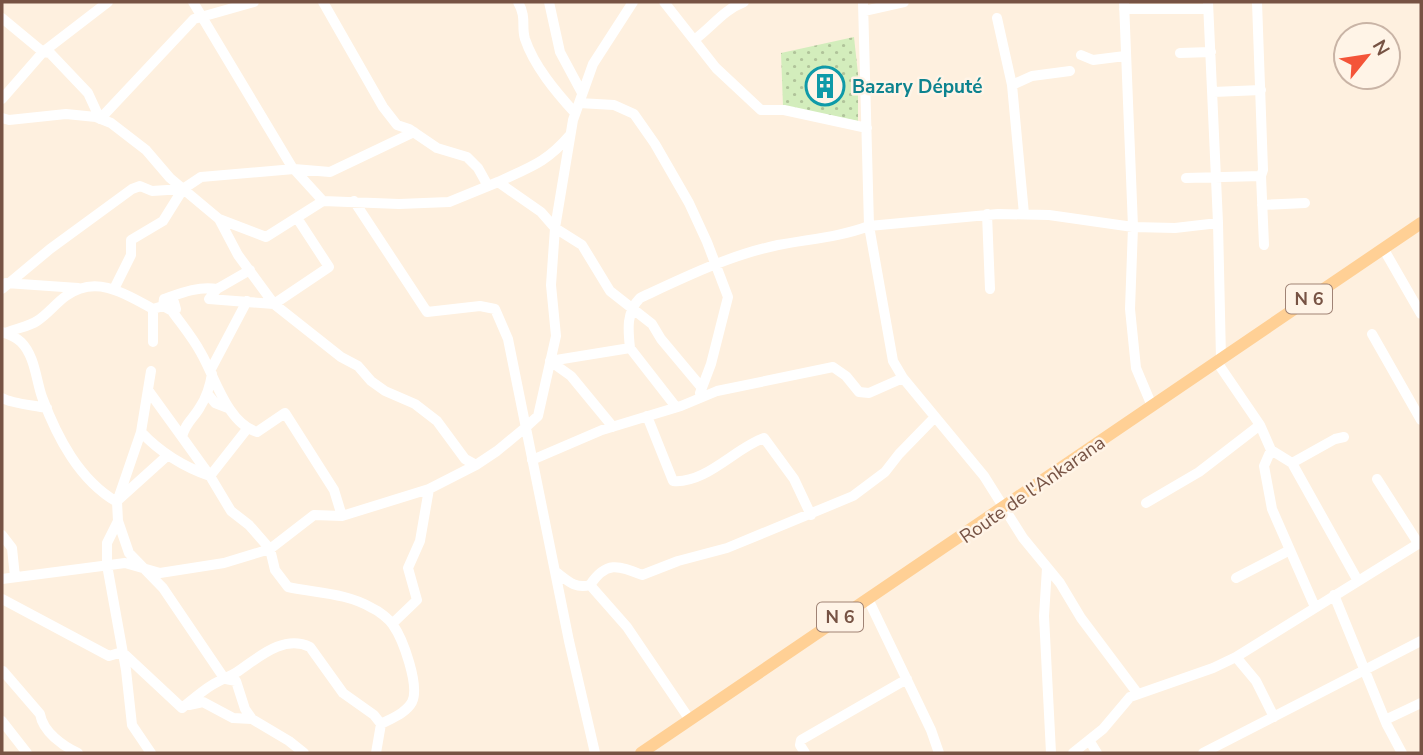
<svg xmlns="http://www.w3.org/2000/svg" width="1423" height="755" font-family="'Nunito Sans',sans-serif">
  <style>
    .grass { fill: url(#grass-dots) }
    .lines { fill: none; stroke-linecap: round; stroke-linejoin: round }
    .minor { stroke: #fff; stroke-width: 10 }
    .major { stroke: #ffd095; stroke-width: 12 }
    .labels { text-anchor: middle; stroke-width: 5; stroke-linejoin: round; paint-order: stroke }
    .shield { fill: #fff4e7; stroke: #a08375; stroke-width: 2 }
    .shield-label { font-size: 18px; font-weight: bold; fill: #775344 }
    .culture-label { font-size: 19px; font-weight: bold; fill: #0d838f; stroke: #fff4e7; text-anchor: start }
    .street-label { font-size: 19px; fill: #775344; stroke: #fff4e7 }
  </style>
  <defs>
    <pattern id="grass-dots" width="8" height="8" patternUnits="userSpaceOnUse" patternTransform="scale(1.75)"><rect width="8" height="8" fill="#d3edbc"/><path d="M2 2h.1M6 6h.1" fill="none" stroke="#b0c39a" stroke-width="1.8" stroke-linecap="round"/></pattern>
  </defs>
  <rect width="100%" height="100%" fill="#fef0df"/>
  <path class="grass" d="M854,37L858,74V121L783,106L781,53Z"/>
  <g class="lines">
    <path class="minor" d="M193,2L292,167L323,201
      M323,2L383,107L397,125L409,129L437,148L467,157L478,168L488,186
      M518,2C527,18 521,26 525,39C534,66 556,92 575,113
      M549,2L560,52L582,93
      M664,2L716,68L761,110H784L867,128
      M863,2L869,226L998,214L1049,215L1133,227L1175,228L1218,223L1221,359
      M1124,2L1133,227L1130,309L1136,368L1152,406
      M1208,2L1218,223
      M1124,9H1208
      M864,11L904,2
      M2,18L43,52L108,2
      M997,18L1012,85L1024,214
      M694,40C712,27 723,10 744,2
      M1180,53L1211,52
      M1081,55L1093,60L1125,56
      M1012,85L1032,76L1070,71
      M1213,92L1261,90
      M2,99L43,52L50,53L88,93L100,119L194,19L254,2
      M579,103L614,105L634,114L655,144L689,203L707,242L728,297L711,364L700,393
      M2,118L9,120L66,114L96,117L111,123L146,150L170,178L219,219L266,237L323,201L399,204L449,202L498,182L541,212L555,228L582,245L610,291L652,324L661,339L702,388
      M1261,176L1264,245
      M1186,178L1261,176L1263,170L1257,2
      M498,182C530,167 546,163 570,135
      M354,201L427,312L480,306L495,309L508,339L569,641L595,753
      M1262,205L1305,203
      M987,214L990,289
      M219,219L238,255L274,304L341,357L358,366L371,381L385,391L415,404L437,421L465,459L476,465
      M1383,248L1421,314
      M250,270L217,289L209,299L274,304L329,267L297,218
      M6,283L78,288
      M2,289L50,249L132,189L140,186L152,191L183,189
      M114,289L131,255V240L163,221L183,189L201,177L294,169L330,172L414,132
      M164,299L174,302L176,309L172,311L163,306L164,299C181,293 198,286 217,289
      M153,309V342
      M172,311C182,325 193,338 201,353C215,377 227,423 257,432L285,413L334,490L342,516
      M2,332C8,334 16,337 21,342C35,356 36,380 42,397C57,437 79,480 117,502
      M6,333C16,328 28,327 37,321C48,314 56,303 66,296C96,274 126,294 153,309L163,306
      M1372,334L1421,420
      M630,348C628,330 626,312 640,298C685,277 730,255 778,245C809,239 840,237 869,226L893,361L903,378L984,476L1023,538L1060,583L1081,618L1138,694
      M550,361L630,348L676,407
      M550,361L571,376L613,427
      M1217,362L1260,425L1271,450L1292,463L1335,439L1344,437
      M151,371L141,432C160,452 184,467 210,476L182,437C185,423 194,418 200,407C206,398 210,386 212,374
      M210,371L247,301
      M148,390L182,437
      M207,393L215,403L228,408
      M2,398C12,404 34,405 47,408
      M647,416L673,481C706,484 735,448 764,438L794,479L811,515
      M247,429L210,476L231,511L249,525L270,549L275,570L288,587C316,593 347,593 372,608C379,611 389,619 393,625C403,639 420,686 412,702C406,713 392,718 381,724L376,753
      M141,432L117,502L118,521L129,553L163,588L222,675L226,679L236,681L245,709L252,719
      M1271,450L1264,466L1272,509L1315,607
      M532,460L602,430L681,406L717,391L833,367L846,376L859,392L869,393L903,378
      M1292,463L1358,581
      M1377,479L1418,543
      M117,501L168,455
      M1146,503L1199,472L1260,425
      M118,521L107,543V565L126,670L132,725L151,753
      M2,535L12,548L15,577
      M1047,568L1044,616L1051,753
      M556,572C568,581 575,589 590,585C606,561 618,565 642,575L678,561L727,548L853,496L885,472L899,454L935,417
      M1236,578L1290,550
      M2,579L125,563L160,573L224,563L270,549L314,515L342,516L429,489L476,465L497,451L526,427L538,416L556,336L551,285L555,228L573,120L593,64L633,2
      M590,585L627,627L690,720
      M1334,595L1387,725L1402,753
      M2,599L109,656L122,652L182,708
      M868,599L931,730L939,753
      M393,623L417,600L408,568L420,541L429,489
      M1236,657L1256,681L1274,717
      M3,671L40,714C43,732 63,746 78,753
      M189,705L203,702L233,718L252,719L289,741L304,753
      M182,708C192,700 202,691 212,685C220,680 229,677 237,672C258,658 283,634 310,647L343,693L374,715L381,724
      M1385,720L1421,703
      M2,721L27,753
      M1089,740L1097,753
      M805,753L800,745L801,740L907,679
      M1073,753L1103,729L1130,697L1213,668L1236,657L1421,542
      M1203,753L1421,641"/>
    <path class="major" d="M641,753L1421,223"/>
  </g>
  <defs>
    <symbol id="building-ring" viewBox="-11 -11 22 22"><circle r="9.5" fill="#fff4e7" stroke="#0f9aa8" stroke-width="1.5"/><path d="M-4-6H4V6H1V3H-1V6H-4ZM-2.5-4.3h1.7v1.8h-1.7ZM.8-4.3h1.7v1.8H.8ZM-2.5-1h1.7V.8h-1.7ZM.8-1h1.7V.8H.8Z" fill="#0f9aa8"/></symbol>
  </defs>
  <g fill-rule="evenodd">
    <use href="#building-ring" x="803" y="64" width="44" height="44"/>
  </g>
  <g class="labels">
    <g class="shield">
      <rect x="1286" y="284.5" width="46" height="29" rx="5"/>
      <rect x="817" y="602.5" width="46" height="29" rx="5"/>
    </g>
    <g class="shield-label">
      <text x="1309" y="305">N 6</text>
      <text x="840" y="623">N 6</text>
    </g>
    <g class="culture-label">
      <text x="852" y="93">Bazary Député</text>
    </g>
    <g class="street-label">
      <text transform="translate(1032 489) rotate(-35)" y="7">Route de l'Ankarana</text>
    </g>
  </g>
  <rect width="1423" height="755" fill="none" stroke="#775344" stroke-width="7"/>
  <g transform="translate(1367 56) rotate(60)"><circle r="33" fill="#fff4e7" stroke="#c9b4a6" stroke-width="2"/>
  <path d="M0-5L12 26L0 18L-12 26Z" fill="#f45438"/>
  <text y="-10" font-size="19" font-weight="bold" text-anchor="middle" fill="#775344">N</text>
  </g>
</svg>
